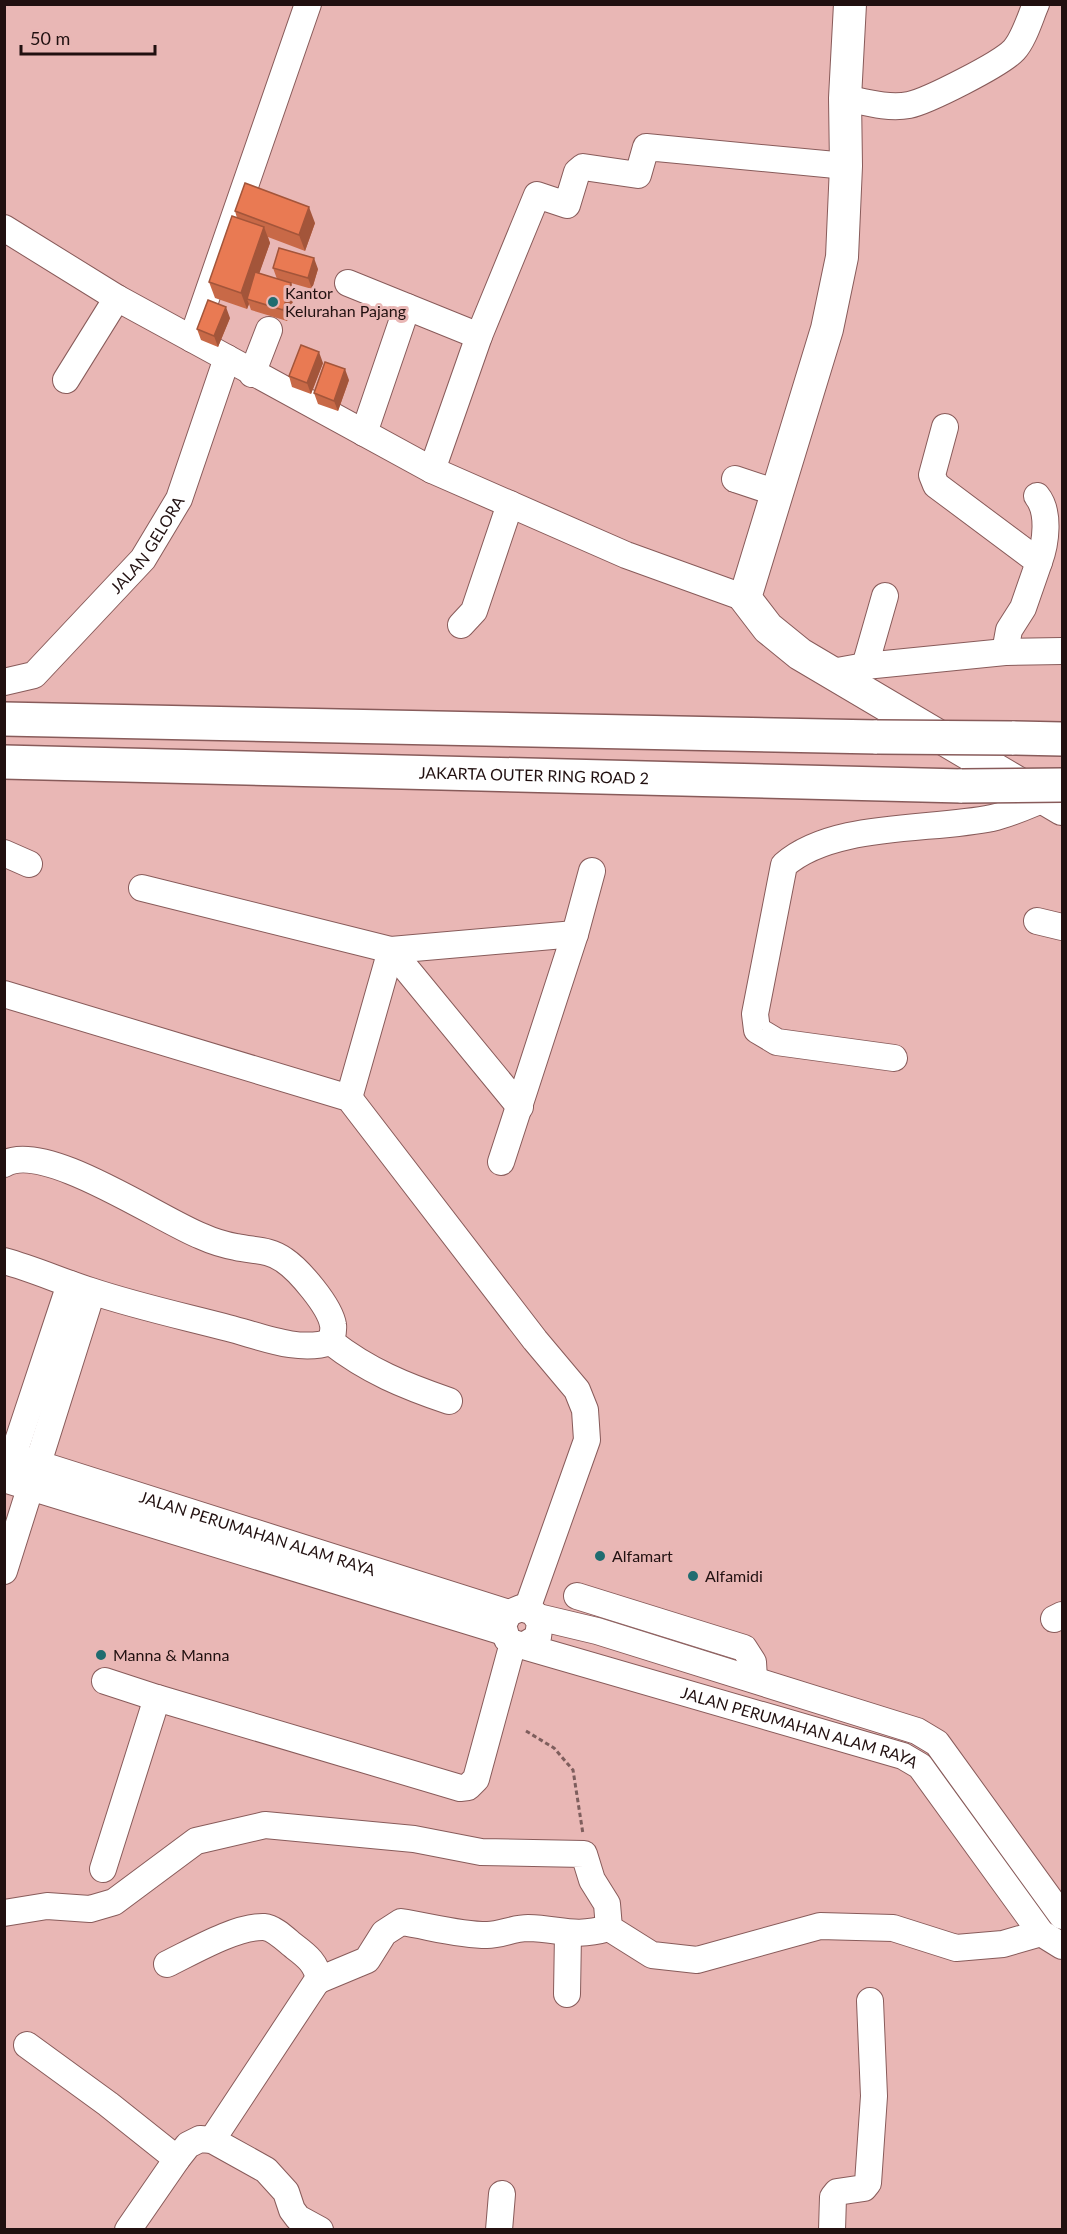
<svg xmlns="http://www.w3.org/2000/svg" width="1067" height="2234" font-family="Lato,sans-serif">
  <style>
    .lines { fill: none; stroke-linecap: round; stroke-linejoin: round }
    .minor-casing { stroke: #885b5a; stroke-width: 28 }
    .major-casing { stroke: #885b5a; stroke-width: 34 }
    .highway-casing { stroke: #885b5a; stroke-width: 36 }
    .path { stroke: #7e5e5d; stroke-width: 3; stroke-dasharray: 4.5 3; stroke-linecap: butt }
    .minor { stroke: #fff; stroke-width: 26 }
    .major { stroke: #fff; stroke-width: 32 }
    .highway { stroke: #fff; stroke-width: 33 }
    .highway-bridge-casing { stroke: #885b5a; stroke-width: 36; stroke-linecap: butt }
    .highway-bridge { stroke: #fff; stroke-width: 33 }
    .wall { fill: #c86947 }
    .shaded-wall { fill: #a3553a }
    .building { fill: #e97a53; stroke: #a3553a; stroke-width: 1.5 }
    .poi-dot { fill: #206c70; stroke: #e9b7b5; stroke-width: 2 }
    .labels { text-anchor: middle; stroke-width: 6; stroke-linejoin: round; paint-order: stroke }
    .poi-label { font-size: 16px; fill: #211010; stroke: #e9b7b5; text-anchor: start }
    .street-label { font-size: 16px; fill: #211010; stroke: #e9b7b5 }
  </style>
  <rect width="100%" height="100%" fill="#e9b7b5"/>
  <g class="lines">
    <defs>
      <g id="minor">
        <path d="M845,98C865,102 888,109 909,105C928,101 1001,64 1014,50C1024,39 1030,18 1036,4"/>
        <path d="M4,228L117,298L432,470L626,555L745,598"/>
        <path d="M348,283L479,336"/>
        <path d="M192,339L308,4"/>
        <path d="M252,374L269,330"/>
        <path d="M66,380L117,298"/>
        <path d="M945,427L932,475L936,485L1039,562L1023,608L1009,630L1005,652"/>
        <path d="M364,433L407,307"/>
        <path d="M432,470L479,336L537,195L567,205L577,172L583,167L638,175L646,147L846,166"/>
        <path d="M735,479L777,493"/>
        <path d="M1037,496C1050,512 1046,543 1039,562"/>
        <path d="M461,625L474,611L510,504"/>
        <path d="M865,666L885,596"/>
        <path d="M832,672L865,666L1005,652L1062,651"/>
        <path id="s1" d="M4,682L34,675L143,559L179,499L227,358"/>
        <path d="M4,853L29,864"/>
        <path d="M142,888L391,950L520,1107"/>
        <path d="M1037,921L1062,927"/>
        <path d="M4,994L349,1098L535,1340L577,1390L585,1410L587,1440L527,1609"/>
        <path d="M894,1058L777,1042L757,1030L755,1014L784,865C833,822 930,831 992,818C1010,814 1027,806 1044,799"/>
        <path d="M349,1098L391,950L575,934"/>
        <path d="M501,1162L575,934L592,871"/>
        <path d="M4,1164C44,1140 160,1220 201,1236C212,1241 225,1245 236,1247C254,1251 269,1249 284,1260C299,1270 330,1306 333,1325C334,1330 332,1337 331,1342"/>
        <path d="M4,1261C34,1269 62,1282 91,1291C136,1306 182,1316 228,1328C260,1336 298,1353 331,1342C368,1371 405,1386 449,1401"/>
        <path id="s2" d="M4,1453L509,1613"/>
        <path d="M8,1471L70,1284"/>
        <path d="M4,1479L504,1632"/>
        <path d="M4,1571L92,1292"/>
        <path d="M577,1596L744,1648L753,1662L754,1679"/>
        <path d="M538,1617L597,1631L917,1731L937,1743L1062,1916"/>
        <path d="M1054,1619L1062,1615"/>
        <path id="s3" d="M525,1645L538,1637L540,1622L533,1612L521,1608L509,1613L503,1625L507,1639L513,1643L903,1756L920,1766L1041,1933L1062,1946"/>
        <path d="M105,1681L157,1698"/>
        <path d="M103,1869L157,1698L460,1788L468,1787L476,1779L513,1643"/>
        <path d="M4,1913L47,1906L90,1909L114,1902L196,1841L265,1825L414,1839L481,1852L584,1854L592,1880L607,1904L609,1928L652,1955L697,1960L820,1926L893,1928L956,1948L1003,1944L1041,1933"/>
        <path d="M167,1964C192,1952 236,1926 264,1927C275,1928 287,1941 295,1947C307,1956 317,1964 319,1980"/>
        <path d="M567,1994L568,1934"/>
        <path d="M27,2045L108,2104L177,2159"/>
        <path d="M212,2140L315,1984L319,1980L367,1960L384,1933L401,1922C428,1926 459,1935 487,1935C501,1935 513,1928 528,1928C562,1929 573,1938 609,1928"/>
        <path d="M128,2230L177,2159L188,2145L200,2139L212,2140L266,2170L286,2192L292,2210L298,2218L320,2230"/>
        <path d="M499,2230L502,2194"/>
        <path d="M832,2230L833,2197L837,2192L864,2188L868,2183L874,2096L870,2001"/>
      </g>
      <path id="major" d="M850,4L845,98L846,166L842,257L827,329L745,598L768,628L800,654L1062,809"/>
      <g id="highway">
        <path d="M4,719L877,737"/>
        <path d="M1012,738L1062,739"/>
        <path id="s4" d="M4,762L962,786"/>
      </g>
    </defs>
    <use href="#minor" class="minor-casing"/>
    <use href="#major" class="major-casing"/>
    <use href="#highway" class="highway-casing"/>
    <path class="path" d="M526,1731L554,1748L573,1770L583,1834"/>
    <use href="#minor" class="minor"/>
    <use href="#major" class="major"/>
    <use href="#highway" class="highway"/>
    <defs>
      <path id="highway-bridge" d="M877,737L1012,738
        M962,786L1062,785"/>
    </defs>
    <use href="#highway-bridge" class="highway-bridge-casing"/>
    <use href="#highway-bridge" class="highway-bridge"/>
  </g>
  <path class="wall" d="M235,211L315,223L305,251L268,237L270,243L259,273L277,279L273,268L318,269L312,289L291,283L295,294L287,321L251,310L249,304L247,309L215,298L209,282L237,218Z
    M230,318L218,347L201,340L197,329Z
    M323,363L311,394L292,387L289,376Z
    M349,380L338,411L318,404L314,393Z"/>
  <path class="shaded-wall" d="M309,207L315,223L305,251L299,235Z
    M264,227L270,243L250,300L247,299L249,304L247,309L241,293Z
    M314,258L318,269L312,289L308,278Z
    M291,283L295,294L287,321L283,310Z
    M226,307L230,318L218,347L214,336Z
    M319,352L323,363L311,394L307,383Z
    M345,369L349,380L338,411L334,401Z"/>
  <path class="building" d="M245,183L309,207L299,235L235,211Z
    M232,216L264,227L241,293L209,282Z
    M279,248L314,258L308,278L273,268Z
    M255,272L291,283L283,310L247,299Z
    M208,300L226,307L214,336L197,329Z
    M301,345L319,352L307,383L289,376Z
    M325,362L345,369L334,401L314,393Z"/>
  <g class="poi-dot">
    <circle cx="273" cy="302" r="6"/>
    <circle cx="600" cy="1556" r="6"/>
    <circle cx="693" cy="1576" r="6"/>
    <circle cx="101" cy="1655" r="6"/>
  </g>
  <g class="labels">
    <g class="poi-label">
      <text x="285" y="299">Kantor<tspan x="285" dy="18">Kelurahan Pajang</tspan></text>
      <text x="612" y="1562">Alfamart</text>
      <text x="705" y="1582">Alfamidi</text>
      <text x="113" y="1661">Manna &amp; Manna</text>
    </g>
    <g class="street-label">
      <text dy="6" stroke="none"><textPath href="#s1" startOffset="204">JALAN GELORA</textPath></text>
      <text dy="6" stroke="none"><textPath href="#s4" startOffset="530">JAKARTA OUTER RING ROAD 2</textPath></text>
      <text dy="6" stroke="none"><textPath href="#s2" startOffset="266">JALAN PERUMAHAN ALAM RAYA</textPath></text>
      <text dy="6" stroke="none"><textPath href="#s3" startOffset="402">JALAN PERUMAHAN ALAM RAYA</textPath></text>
    </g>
  </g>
  <rect width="1067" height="2234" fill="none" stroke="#211010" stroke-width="12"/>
  <path d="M21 45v9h134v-9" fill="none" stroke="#211010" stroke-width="3"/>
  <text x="30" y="45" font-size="18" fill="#211010" stroke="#e9b7b5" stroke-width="4.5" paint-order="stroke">50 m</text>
</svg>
